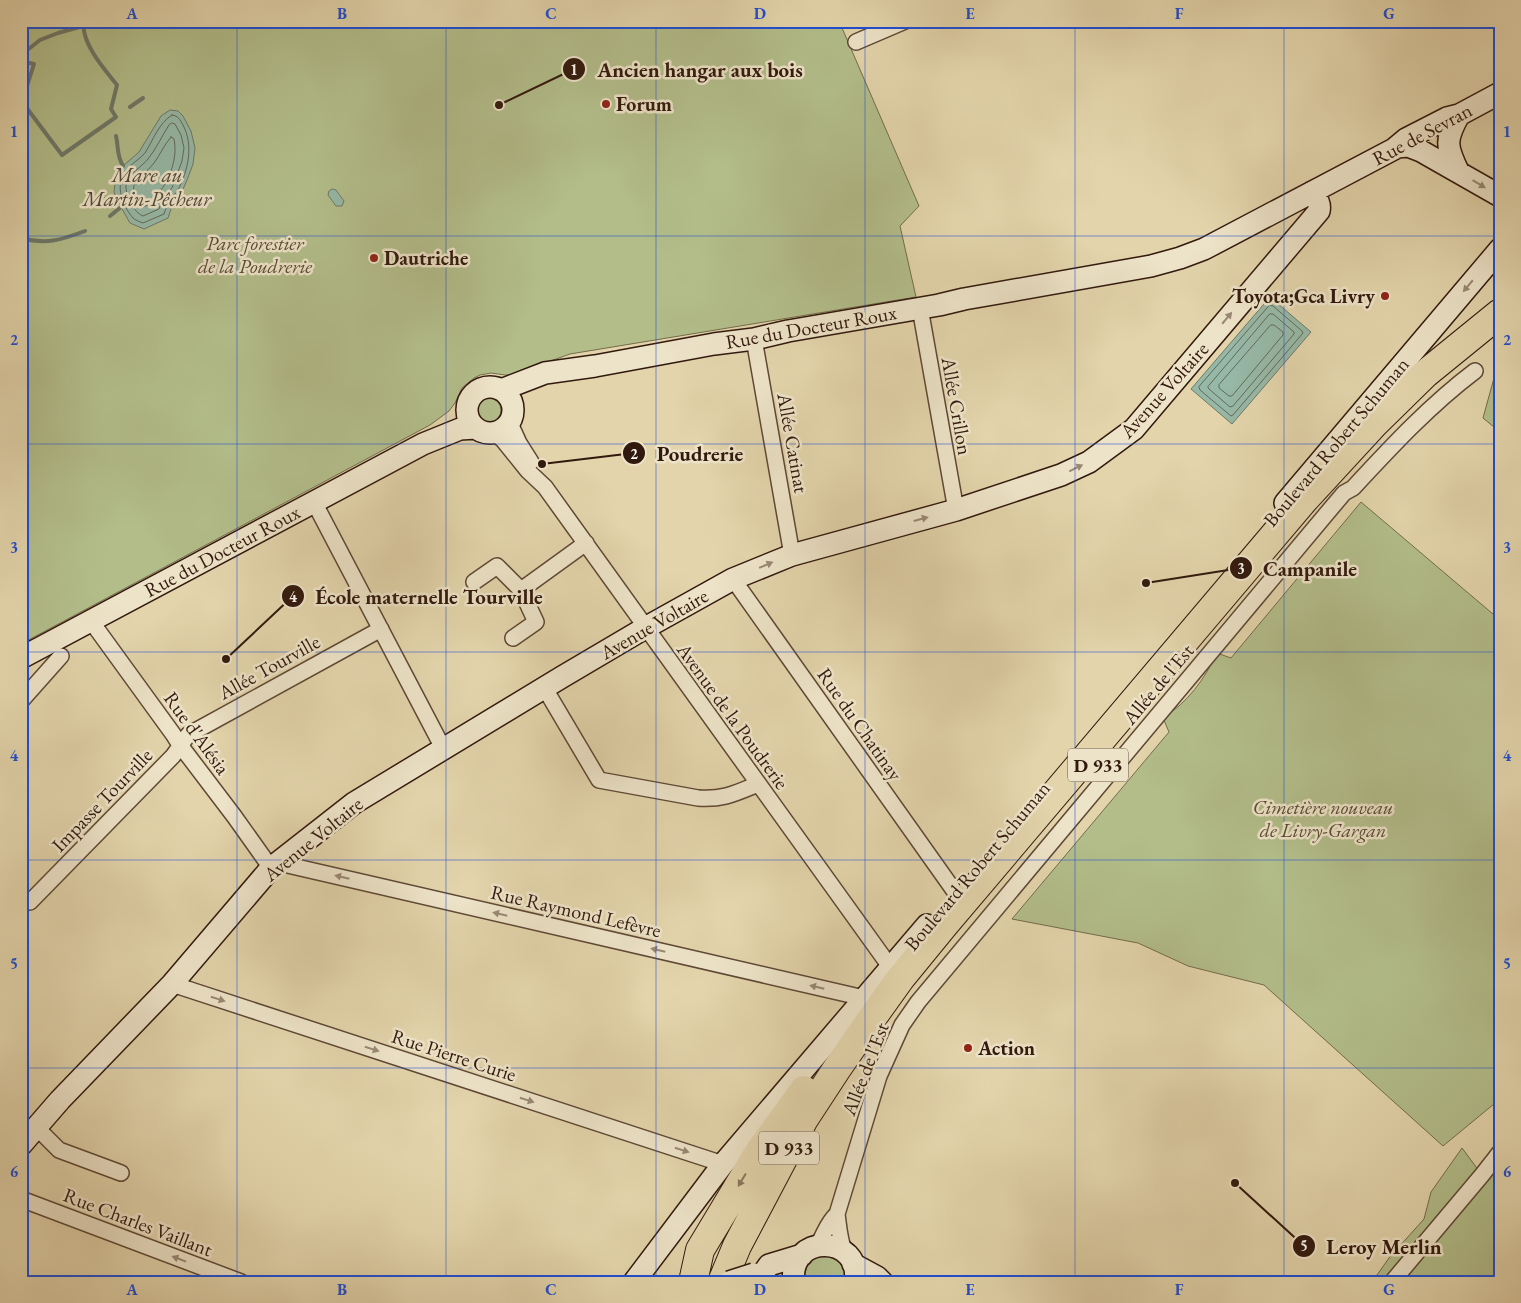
<svg xmlns="http://www.w3.org/2000/svg" width="1521" height="1303" font-family="'EB Garamond',serif">
  <style>
    .green { fill: #b2bd8a; stroke: #726b4c }
    .water { fill: #96b8a6; stroke: #6e7869 }
    .lines { fill: none; stroke-linecap: round; stroke-linejoin: round }
    .shore { stroke: #64685a; stroke-width: 1 }
    .stream { stroke: #6e7869; stroke-width: 4 }
    .street-casing { stroke: #5e4835; stroke-width: 18 }
    .secondary-casing { stroke: #32190e; stroke-width: 24 }
    .highway-casing { stroke: #32190e; stroke-width: 30 }
    .street { stroke: #ede3c8; stroke-width: 15 }
    .secondary { stroke: #ede3c8; stroke-width: 21 }
    .highway { stroke: #e3d4ab; stroke-width: 28 }
    .secondary-bridge-casing { stroke: #32190e; stroke-width: 24; stroke-linecap: butt }
    .secondary-bridge { stroke: #ede3c8; stroke-width: 21 }
    .oneway { fill: #998874 }
    .oneway2 { fill: #8a765c }
    .grid { fill: none; stroke: #1d4ed8; stroke-width: 1; stroke-opacity: 0.55 }
    .poi-dot { fill: #8f2418; stroke: #ede3c8; stroke-width: 2 }
    .labels { text-anchor: middle; stroke-width: 5; stroke-linejoin: round; paint-order: stroke }
    .shield { fill: #ede3c8; stroke: #6a5646; stroke-width: 1 }
    .shield-label { font-size: 19px; font-weight: bold; fill: #32190e }
    .poi-label { font-size: 20px; font-weight: bold; fill: #32190e; stroke: #ede3c8; text-anchor: start }
    .street-label { font-size: 20px; fill: #32190e; stroke: #ede3c8 }
    .park-label { font-size: 20px; font-style: italic; fill: #584a33; stroke: #ede3c8 }
    .water-label { font-size: 21px; font-style: italic; fill: #50493c; stroke: #ede3c8 }
    .leader { fill: none; stroke: #32190e; stroke-width: 2 }
    .callout-dot { fill: #32190e; stroke: #ede3c8; stroke-width: 2 }
    .mark-label { font-size: 15px; text-anchor: middle; font-weight: bold; fill: #fff }
    .callout-label { font-size: 21px; text-anchor: middle; font-weight: bold; fill: #32190e; stroke: #ede3c8; stroke-width: 5; stroke-linejoin: round; paint-order: stroke }
    .neatline { fill: none; stroke: #1d4ed8; stroke-width: 2 }
    .grid-label { font-size: 16px; text-anchor: middle; font-weight: bold; fill: #1d4ed8 }
  </style>
  <rect width="100%" height="100%" fill="#e3d4ab"/>
  <filter id="stains"><feTurbulence type="fractalNoise" baseFrequency=".004" numOctaves="4"/><feColorMatrix values="0 0 0 0 .2 0 0 0 0 .09 0 0 0 0 .02 0 0 0 .5 -.17"/></filter>
  <radialGradient id="worn" r=".72"><stop offset=".6" stop-color="#630" stop-opacity="0"/><stop offset="1" stop-color="#630" stop-opacity=".3"/></radialGradient>
  <path class="green" d="M21,21H839L919,206L900,226L916,297L570,354L511,375H505L491,373L480,375L474,378L462,388L455,403L449,411L430,425L21,644Z
    M1500,374V432L1483,418L1494,378Z
    M477 410a12 12 0 1 1 24 0a12 12 0 1 1-24 0Z
    M1361,502L1500,620V1099L1443,1146L1264,985L1188,966L1138,943L1012,919L1169,732L1163,718C1188,702 1204,680 1217,653L1231,658Z
    M1462,1148L1482,1175L1500,1152V1282H1372L1389,1258L1424,1219L1431,1192Z
    M821,1255L841,1259L848,1282H805C803,1269 809,1260 821,1255Z"/>
  <path class="water" d="M170,110L178,111L183,116L191,131L195,148L193,164L187,180L181,194L173,203L168,218L144,229L130,223L121,207L114,192L116,176L123,166L139,152L161,116Z
    M332,189L336,190L344,201L342,206H336L328,195L329,191Z
    M1270,297L1311,332L1232,424L1191,389Z"/>
  <g class="lines">
    <path class="shore" d="M172,115C179,116 180,120 183,125C194,146 188,170 178,190C176,193 173,196 170,199C167,203 166,209 164,214L143,223C140,222 135,220 133,218C122,205 115,186 125,172C130,164 139,160 145,153C153,140 159,123 172,115Z
      M172,123L175,124L181,135L184,148L182,161L172,188L163,198L159,209L143,216C136,213 133,207 130,201C118,177 135,174 148,159C156,149 162,136 169,125Z
      M171,137L174,139C177,154 173,169 166,182C162,190 157,194 153,203L143,207C123,181 139,182 154,163C160,155 164,145 171,137Z
      M1270,305L1273,306L1302,331L1303,333L1233,415L1231,416L1200,390L1199,387Z
      M1270,314H1273L1294,332V334L1233,406L1230,407L1209,389L1208,387Z
      M1271,325H1274L1283,332V335L1232,396H1229L1219,388V385Z"/>
    <path class="stream" d="M21,55L40,40L58,33L83,26
      M21,61L34,64L27,86L26,107L62,155L116,117L111,109L117,85C105,70 80,42 84,21
      M130,107L143,98
      M116,136C119,148 116,154 123,166
      M110,216L121,207
      M21,238C46,245 61,240 85,231"/>
    <defs>
      <path id="street" d="M856,42L905,21
        M920,308L956,510
        M754,339L792,555
        M509,421L519,443L531,462
        M493,432L503,440L528,471L545,487L891,968
        M314,502L443,748
        M733,579L955,892
        M474,582L497,566L521,590L536,622L513,638
        M521,590L586,543
        M91,621L173,734L180,745L234,816L271,868
        M544,687L599,780L698,798C723,800 736,793 758,784
        M21,701L61,656
        M279,863L864,998
        M30,902L173,756L188,735L381,629
        M172,984L723,1164
        M36,1127L59,1150L121,1173
        M21,1199L241,1282
        M817,1246C825,1234 826,1224 837,1214
        M844,1251C839,1237 839,1228 837,1214L879,1076L902,1025L918,1002L1333,506L1344,493L1353,488C1392,446 1430,405 1475,371
        M1392,1282L1482,1175L1500,1152"/>
      <path id="secondary" d="M1397,147L1408,146L1421,151L1500,196
        M1458,171C1446,146 1445,140 1459,115
        M467 410a23 23 0 1 1 46 0a23 23 0 1 1-46 0Z
        M501,390L545,373L595,366L714,344L754,339L788,331L939,305L964,299L1151,266L1180,258L1204,249L1394,149L1406,139L1447,118L1459,115L1500,93
        M1285,503L1500,249
        M21,658L423,444L460,429L476,428
        M21,1145L60,1100L172,984L271,868L354,803L562,677L645,628L733,579L792,555L956,510L1061,475L1089,462L1134,429L1319,211C1321,203 1316,198 1312,192
        M853,1264L877,1277L882,1282
        M764,1272L769,1265L802,1255
        M634,1282L723,1164L927,925
        M794,1282C787,1233 863,1234 855,1282"/>
      <path id="highway" d="M693,1282L700,1250L759,1152L804,1090
        M722,1282L737,1246L804,1119L836,1070L870,1021L900,979L945,924L1304,500L1374,424L1425,374L1500,313"/>
    </defs>
    <use href="#street" class="street-casing"/>
    <use href="#secondary" class="secondary-casing"/>
    <use href="#highway" class="highway-casing"/>
    <use href="#street" class="street"/>
    <use href="#secondary" class="secondary"/>
    <use href="#highway" class="highway"/>
    <defs>
      <path id="secondary-bridge" d="M729,1282L754,1274"/>
    </defs>
    <use href="#secondary-bridge" class="secondary-bridge-casing"/>
    <use href="#secondary-bridge" class="secondary-bridge"/>
  </g>
  <defs><path id="oneway-solid" d="M-6-.8H1V-3.2L6.5 0L1 3.2V.8H-6Z" transform="scale(1.25)"/></defs>
  <g class="oneway">
    <use href="#oneway-solid" transform="translate(1479 184) rotate(31)"/>
    <use href="#oneway-solid" transform="translate(1468 286) rotate(130)"/>
    <use href="#oneway-solid" transform="translate(1227 318) rotate(-50)"/>
    <use href="#oneway-solid" transform="translate(1076 468) rotate(-26)"/>
    <use href="#oneway-solid" transform="translate(921 519) rotate(-15)"/>
    <use href="#oneway-solid" transform="translate(766 565) rotate(-23)"/>
    <use href="#oneway-solid" transform="translate(342 877) rotate(-167)"/>
    <use href="#oneway-solid" transform="translate(500 914) rotate(-167)"/>
    <use href="#oneway-solid" transform="translate(658 950) rotate(-167)"/>
    <use href="#oneway-solid" transform="translate(817 987) rotate(-167)"/>
    <use href="#oneway-solid" transform="translate(218 999) rotate(18)"/>
    <use href="#oneway-solid" transform="translate(372 1049) rotate(18)"/>
    <use href="#oneway-solid" transform="translate(527 1100) rotate(18)"/>
    <use href="#oneway-solid" transform="translate(682 1150) rotate(18)"/>
    <use href="#oneway-solid" transform="translate(179 1259) rotate(-159)"/>
  </g>
  <use class="oneway2" href="#oneway-solid" transform="translate(742 1180) rotate(121)"/>
  <path class="grid" d="M237,21V1282M446,21V1282M656,21V1282M865,21V1282M1075,21V1282M1284,21V1282M21,236H1500M21,444H1500M21,652H1500M21,860H1500M21,1068H1500"/>
  <g class="poi-dot">
    <circle cx="606" cy="104" r="5"/>
    <circle cx="374" cy="258" r="5"/>
    <circle cx="1385" cy="296" r="5"/>
    <circle cx="968" cy="1048" r="5"/>
  </g>
  <g class="labels">
    <g class="shield">
      <rect x="1068" y="748.5" width="60" height="33" rx="4"/>
      <rect x="759" y="1131.5" width="60" height="33" rx="4"/>
    </g>
    <g class="shield-label">
      <text x="1098" y="772">D 933</text>
      <text x="789" y="1155">D 933</text>
    </g>
    <g class="poi-label">
      <text x="616" y="111">Forum</text>
      <text x="384" y="265">Dautriche</text>
      <text x="1375" y="303" text-anchor="end">Toyota;Gca Livry</text>
      <text x="978" y="1055">Action</text>
    </g>
    <g class="street-label">
      <text transform="translate(1422 134) rotate(-28)" y="7">Rue de Sevran</text>
      <text transform="translate(811 327) rotate(-10)" y="7">Rue du Docteur Roux</text>
      <text transform="translate(1164 390) rotate(-48)" y="7">Avenue Voltaire</text>
      <text transform="translate(957 406) rotate(80)" y="7">Allée Crillon</text>
      <text transform="translate(1336 442) rotate(-50)" y="7">Boulevard Robert Schuman</text>
      <text transform="translate(793 443) rotate(80)" y="7">Allée Catinat</text>
      <text transform="translate(222 551) rotate(-28)" y="7">Rue du Docteur Roux</text>
      <text transform="translate(654 624) rotate(-30)" y="7">Avenue Voltaire</text>
      <text transform="translate(269 667) rotate(-29)" y="7">Allée Tourville</text>
      <text transform="translate(1158 684) rotate(-50)" y="7">Allée de l'Est</text>
      <text transform="translate(733 716) rotate(54)" y="7">Avenue de la Poudrerie</text>
      <text transform="translate(860 724) rotate(55)" y="7">Rue du Chatinay</text>
      <text transform="translate(197 733) rotate(54)" y="7">Rue d'Alésia</text>
      <text transform="translate(102 800) rotate(-46)" y="7">Impasse Tourville</text>
      <text transform="translate(313 839) rotate(-39)" y="7">Avenue Voltaire</text>
      <text transform="translate(977 866) rotate(-50)" y="7">Boulevard Robert Schuman</text>
      <text transform="translate(576 911) rotate(13)" y="7">Rue Raymond Lefèvre</text>
      <text transform="translate(454 1055) rotate(18)" y="7">Rue Pierre Curie</text>
      <text transform="translate(865 1069) rotate(-69)" y="7">Allée de l'Est</text>
      <text transform="translate(138 1222) rotate(21)" y="7">Rue Charles Vaillant</text>
    </g>
    <g class="park-label">
      <text x="255" y="250">Parc forestier<tspan x="255" dy="23">de la Poudrerie</tspan></text>
      <text x="1323" y="814">Cimetière nouveau<tspan x="1323" dy="23">de Livry-Gargan</tspan></text>
    </g>
    <g class="water-label">
      <text x="147" y="182">Mare au<tspan x="147" dy="24">Martin-Pêcheur</tspan></text>
    </g>
  </g>
  <path class="leader" d="M499 105L574 69M542 464L634 453M1146 583L1241 568M226 659L293 596M1235 1183L1304 1246"/>
  <g class="callout-dot">
    <circle cx="499" cy="105" r="5"/>
    <circle cx="542" cy="464" r="5"/>
    <circle cx="1146" cy="583" r="5"/>
    <circle cx="226" cy="659" r="5"/>
    <circle cx="1235" cy="1183" r="5"/>
    <circle cx="574" cy="69" r="12"/>
    <circle cx="634" cy="453" r="12"/>
    <circle cx="1241" cy="568" r="12"/>
    <circle cx="293" cy="596" r="12"/>
    <circle cx="1304" cy="1246" r="12"/>
  </g>
  <g class="mark-label">
    <text x="574" y="75">1</text>
    <text x="634" y="459">2</text>
    <text x="1241" y="574">3</text>
    <text x="293" y="602">4</text>
    <text x="1304" y="1251">5</text>
  </g>
  <g class="callout-label">
    <text x="700" y="77">Ancien hangar aux bois</text>
    <text x="700" y="461">Poudrerie</text>
    <text x="1310" y="576">Campanile</text>
    <text x="429" y="604">École maternelle Tourville</text>
    <text x="1384" y="1254">Leroy Merlin</text>
  </g>
  <rect width="1521" height="1303" fill="none" stroke="#e3d4ab" stroke-width="55"/>
  <rect x="28" y="28" width="1466" height="1248" class="neatline"/>
  <g class="grid-label">
    <text x="132" y="19">A</text>
    <text x="342" y="19">B</text>
    <text x="551" y="19">C</text>
    <text x="760" y="19">D</text>
    <text x="970" y="19">E</text>
    <text x="1179" y="19">F</text>
    <text x="1389" y="19">G</text>
    <text x="14" y="137">1</text>
    <text x="1507" y="137">1</text>
    <text x="14" y="345">2</text>
    <text x="1507" y="345">2</text>
    <text x="14" y="553">3</text>
    <text x="1507" y="553">3</text>
    <text x="14" y="761">4</text>
    <text x="1507" y="761">4</text>
    <text x="14" y="969">5</text>
    <text x="1507" y="969">5</text>
    <text x="14" y="1177">6</text>
    <text x="1507" y="1177">6</text>
    <text x="132" y="1295">A</text>
    <text x="342" y="1295">B</text>
    <text x="551" y="1295">C</text>
    <text x="760" y="1295">D</text>
    <text x="970" y="1295">E</text>
    <text x="1179" y="1295">F</text>
    <text x="1389" y="1295">G</text>
  </g>
  <rect width="100%" height="100%" filter="url(#stains)"/>
  <rect width="100%" height="100%" fill="url(#worn)"/>
</svg>
